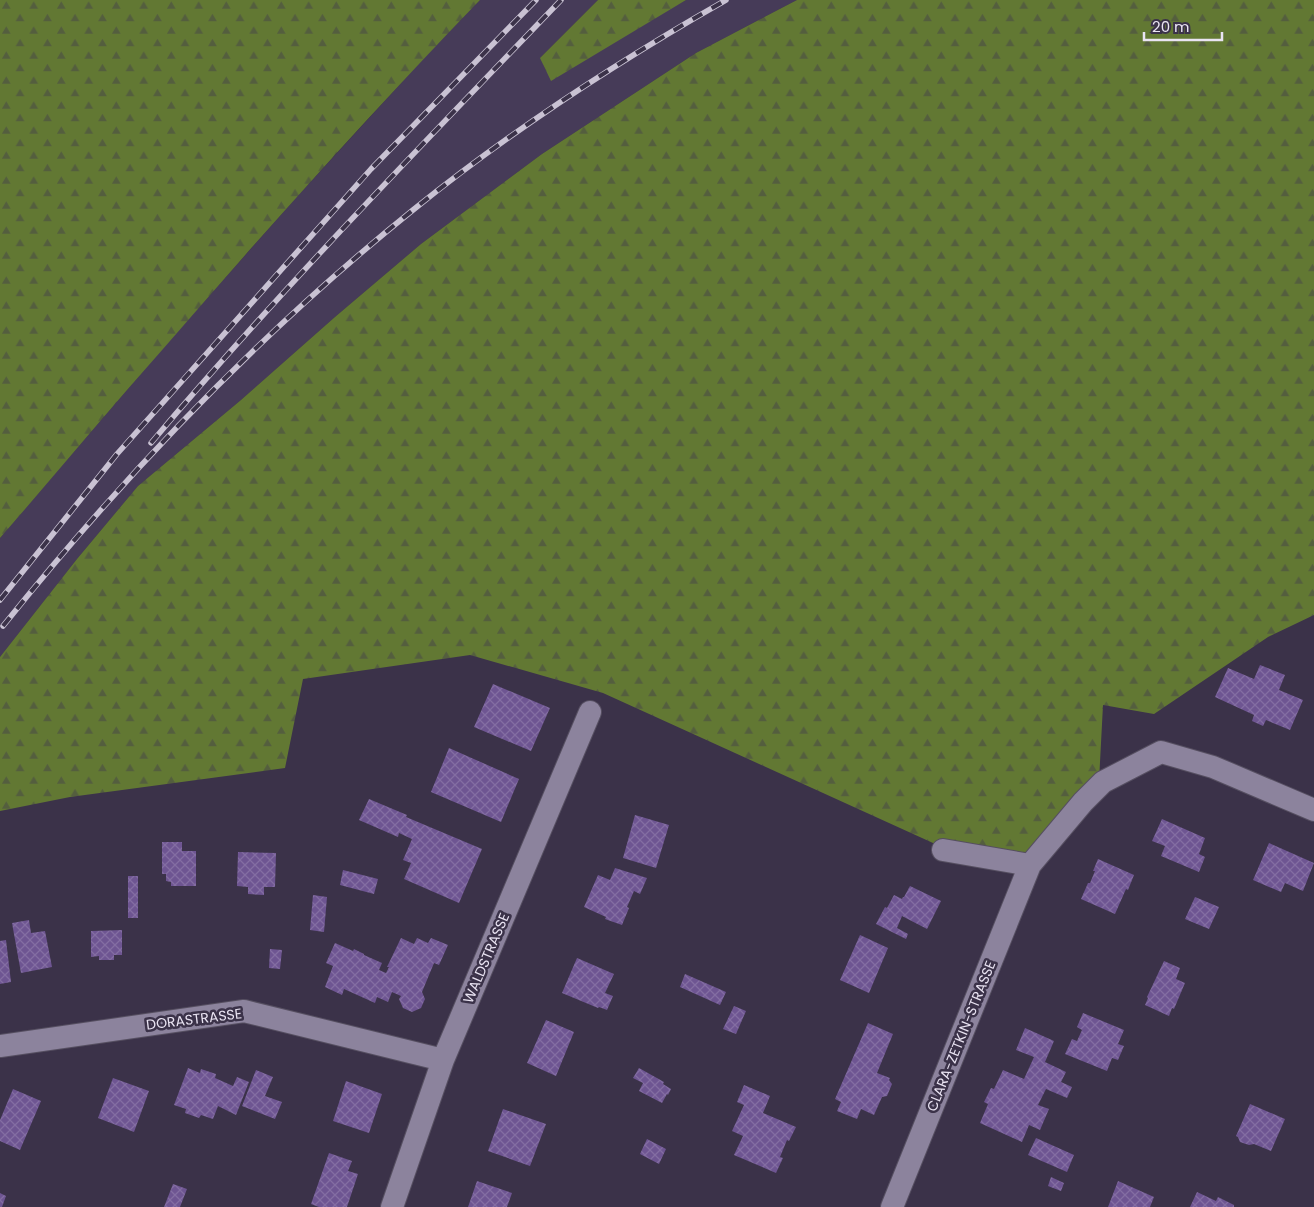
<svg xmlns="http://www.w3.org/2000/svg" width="1314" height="1207" font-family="Poppins,sans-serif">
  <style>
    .built { fill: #463b58 }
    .forest { fill: url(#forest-firs) }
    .building { fill: url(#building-cross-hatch) }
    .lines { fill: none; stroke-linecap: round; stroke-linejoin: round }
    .street-casing { stroke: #564f61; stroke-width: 24 }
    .street { stroke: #8c839d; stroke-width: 22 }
    .rail-casing { stroke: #c9c2d3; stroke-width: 5.5 }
    .rail { stroke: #3b3249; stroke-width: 4; stroke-dasharray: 11; stroke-linecap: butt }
    .labels { text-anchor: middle; stroke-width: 5; stroke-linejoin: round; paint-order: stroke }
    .street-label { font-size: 14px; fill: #eae4f3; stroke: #3b3249 }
  </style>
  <defs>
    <pattern id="forest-firs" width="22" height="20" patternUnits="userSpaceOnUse" patternTransform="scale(1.25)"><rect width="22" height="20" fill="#627833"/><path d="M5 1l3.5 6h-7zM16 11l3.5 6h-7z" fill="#545e3e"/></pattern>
    <pattern id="building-cross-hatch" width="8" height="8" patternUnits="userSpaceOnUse" patternTransform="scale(1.25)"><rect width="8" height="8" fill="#6e5592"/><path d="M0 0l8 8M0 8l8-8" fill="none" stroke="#836da2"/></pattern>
  </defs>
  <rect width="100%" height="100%" fill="#3b3249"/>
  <path class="built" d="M480,0H598L540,58L679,4L686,0H797L696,53L542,154L421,244L335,317L241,400L138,486L77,559L0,657V538L163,348L296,198L425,57Z"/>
  <path class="forest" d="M0,0H480C371,113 266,230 163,349C108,411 55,475 0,538Z
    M598,0H686L551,81L540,58Z
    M797,0H1314V615L1268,637L1154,714L1103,705L1099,781L1030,863L944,848L603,693L470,655L303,679L285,768L70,797L0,811V657L77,559L138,486L241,400L335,317L421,244L542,154L696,53Z"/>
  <path class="building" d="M1260,665L1285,675L1279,690L1303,700L1290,730L1266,720L1263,726L1252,721L1254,715L1215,697L1228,668L1254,679Z
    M493,684L550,708L531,751L474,727Z
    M449,748L519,779L501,822L431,792Z
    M369,799L407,815L406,817L482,849L459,903L404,879L411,863L403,860L412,839L399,833L398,837L359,820Z
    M635,815L669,825L656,868L623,858Z
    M1162,819L1205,838L1199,854L1205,857L1199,872L1161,856L1165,846L1152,841Z
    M162,842H182V851H196V886H171V882L166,881V874H162Z
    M1269,843L1314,863L1303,891L1285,883L1281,892L1253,880Z
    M238,852L276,853L275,887H264V895L248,894V887L237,886Z
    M1098,859L1134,875L1128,890L1126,889L1115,914L1081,899L1088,883H1090L1095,871H1093Z
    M615,868L647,878L640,894L634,891L627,907L629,908L622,925L605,919L606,917L584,907L598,875L610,880Z
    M343,870L378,879L374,894L340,885Z
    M128,876H138V918H128Z
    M910,886L941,901L927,929L902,916L897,928L908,934L906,939L876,924L885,907L887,908L894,895L902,899L903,897H904Z
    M313,895L327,897L324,932L310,930Z
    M1195,897L1219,907L1209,929L1185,919Z
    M29,920L31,933L45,931L52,967L21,973L12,923Z
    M122,930V955H114V960H99V956L91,957V931Z
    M860,935L888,948L869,993L840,980Z
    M401,938L414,944L417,938L428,943L431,938L448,945L439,965L434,963L422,992L425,999L421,1008L412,1012L403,1008L399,999L401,996L392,992L388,1002L377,997L375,1003L344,989L342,995L325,987L333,966L326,963L335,943L353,951L354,949L364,954V955L382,963L379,970L386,973L389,967H387Z
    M6,940L11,982L0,984V941Z
    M270,949L282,950L280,969L269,968Z
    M577,958L614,974L605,993L613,996L607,1010L599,1007L598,1008L562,993Z
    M1164,961L1180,968L1176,979L1185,983L1174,1009L1172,1008L1169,1016L1145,1005L1148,998L1147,997Z
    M685,974L726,992L720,1005L680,987Z
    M734,1006L746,1011L736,1034L723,1029Z
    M1083,1013L1124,1030L1118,1044L1124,1046L1118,1060L1112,1058L1107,1071L1065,1054L1072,1039L1077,1041L1082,1030L1077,1027Z
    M546,1020L574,1032L556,1076L527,1063Z
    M868,1023L893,1034L877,1073L890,1078L889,1080L892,1084L887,1096L882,1097L874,1115L861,1109L857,1119L837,1111L841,1102L835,1099Z
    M1025,1028L1054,1041L1045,1062L1066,1072L1061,1082L1072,1087L1067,1098L1046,1089L1038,1105L1049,1109L1040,1130L1029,1125L1022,1142L980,1123L988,1104L984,1102L991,1088L994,1089L1003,1070L1024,1079L1034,1057L1016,1050Z
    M188,1068L200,1073L201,1069L216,1074L215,1078L233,1086L237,1077L249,1082L236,1115L218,1106L213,1119L201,1115L199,1118L185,1113L186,1109L174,1105Z
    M639,1068L664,1082L663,1084L671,1089L668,1095L667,1094L662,1103L639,1091L643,1083L633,1078Z
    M256,1070L273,1077L265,1096L282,1102L275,1119L242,1106Z
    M113,1078L149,1091L134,1132L98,1118Z
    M346,1081L382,1094L369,1133L333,1121Z
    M744,1085L770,1096L763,1113L796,1127L789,1141L787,1140L780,1157L783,1158L776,1173L734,1155L743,1136L732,1131L744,1105L737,1102Z
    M13,1089L41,1101L20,1150L0,1141V1120Z
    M1250,1104L1285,1119L1271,1151L1254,1144L1249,1145L1240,1142L1238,1137L1236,1136Z
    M503,1109L546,1124L530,1166L488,1151Z
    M1036,1138L1074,1155L1067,1172L1028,1155Z
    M647,1139L666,1149L659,1164L640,1154Z
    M329,1153L352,1161L348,1171L358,1174L347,1207H319L311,1204Z
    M1051,1177L1064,1183L1061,1191L1048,1186Z
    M477,1181L512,1193L507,1207H468Z
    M1118,1181L1154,1197L1150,1207H1108Z
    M173,1184L187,1189L180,1207H164Z
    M1197,1192L1216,1201L1218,1197L1234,1205V1207H1190Z
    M0,1193L6,1196L2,1207H0Z"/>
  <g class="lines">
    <defs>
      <path id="street" d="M943,850L1030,865
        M0,1046L244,1011L443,1060
        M392,1207L443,1060L590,712
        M892,1207L1030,865L1083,802L1103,782L1161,752L1213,767L1314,810"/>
    </defs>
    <use href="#street" class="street-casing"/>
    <use href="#street" class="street"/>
    <defs>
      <path id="rail" d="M151,443C281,289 422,145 561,0
        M0,600L117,454L371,169L536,0
        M3,626C125,474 261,332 413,210C511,131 617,62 726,0"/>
    </defs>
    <use href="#rail" class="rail-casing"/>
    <use href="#rail" class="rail"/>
  </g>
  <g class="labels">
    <g class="street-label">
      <text transform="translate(486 958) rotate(-67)" y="5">WALDSTRASSE</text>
      <text transform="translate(194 1019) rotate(-7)" y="5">DORASTRASSE</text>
      <text transform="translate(961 1036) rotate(-68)" y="5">CLARA-ZETKIN-STRASSE</text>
    </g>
  </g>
  <path d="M1144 32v8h78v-8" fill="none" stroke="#eae4f3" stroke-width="2.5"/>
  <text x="1152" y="32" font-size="15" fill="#eae4f3" stroke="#3b3249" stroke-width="4" paint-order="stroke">20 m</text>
</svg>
